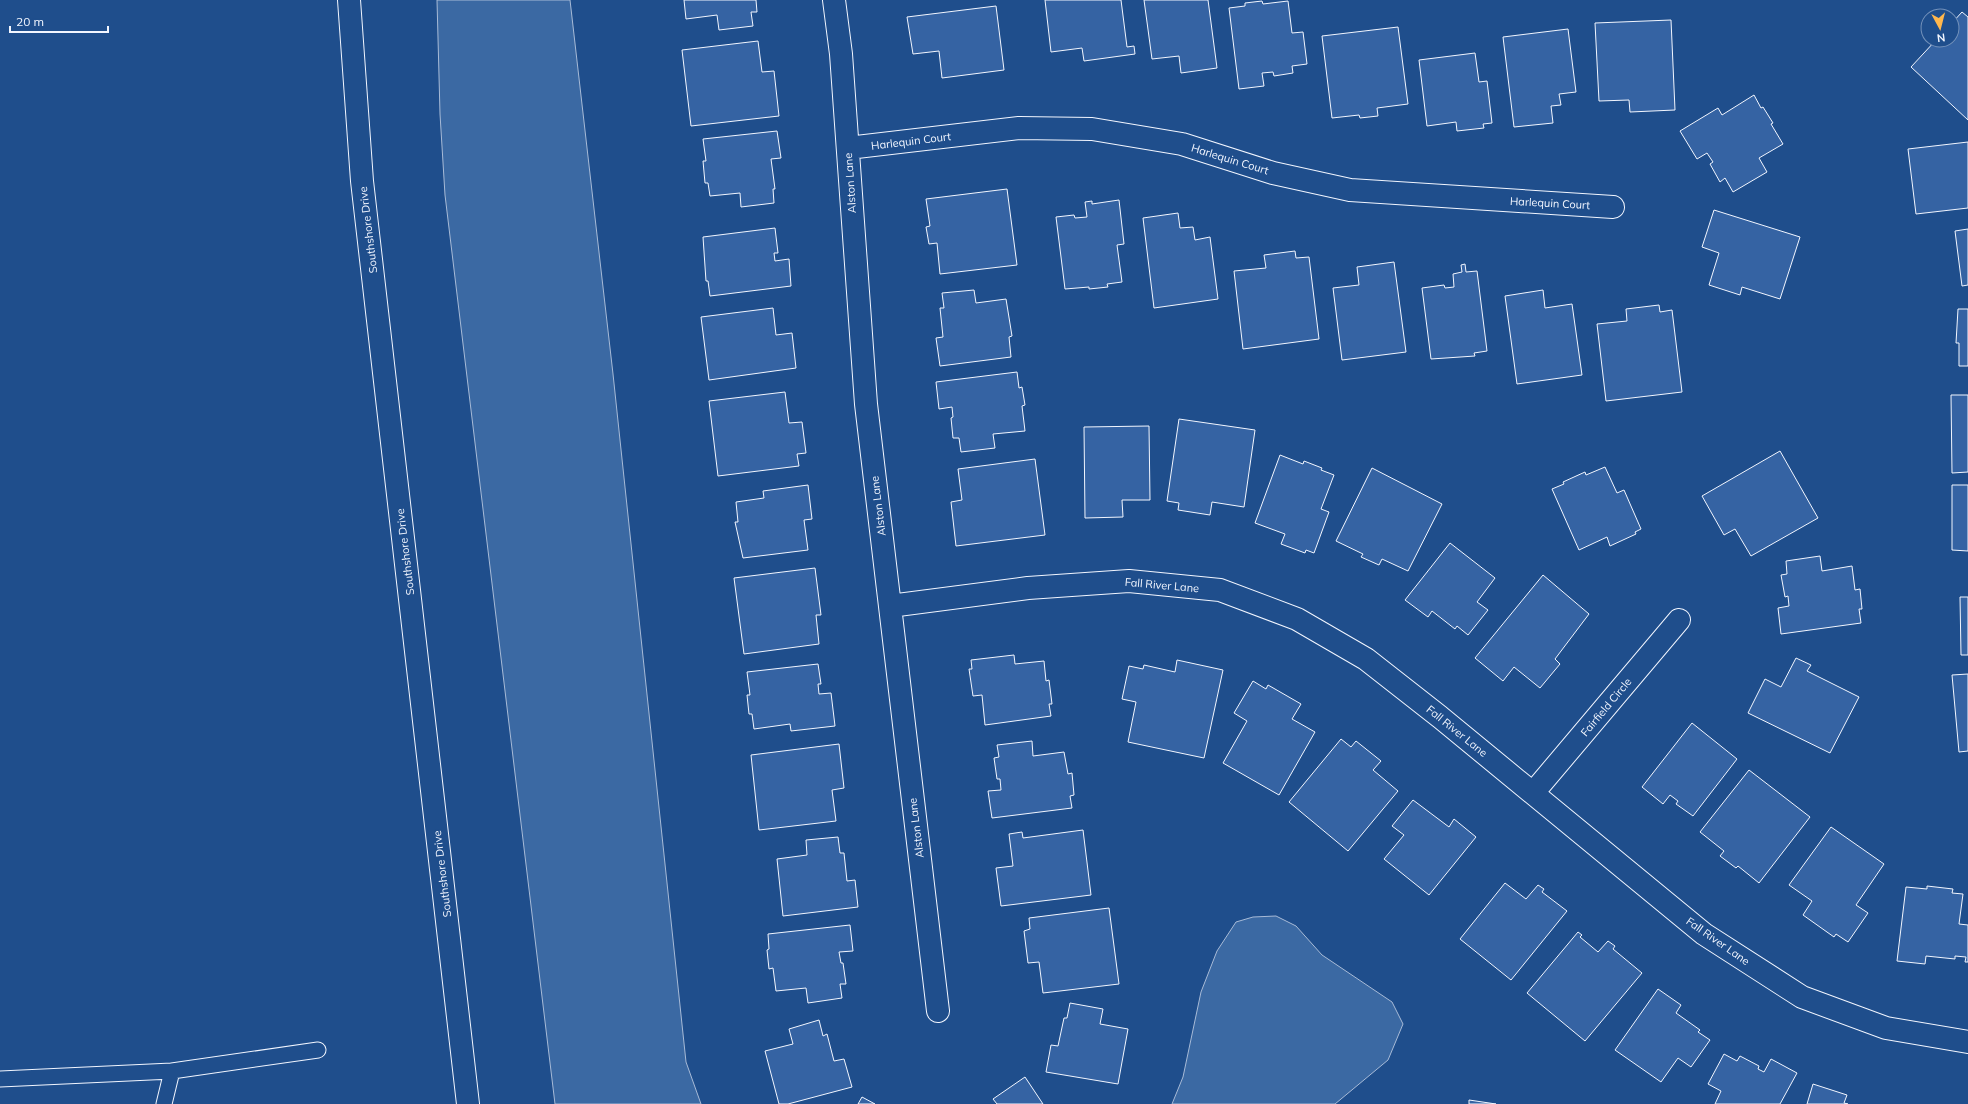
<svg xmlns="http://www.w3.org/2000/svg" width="1968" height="1104" font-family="Mulish,sans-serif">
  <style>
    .water { fill: #3b69a3; stroke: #a8bbd7 }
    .building { fill: #3563a3; stroke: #f2f6ff }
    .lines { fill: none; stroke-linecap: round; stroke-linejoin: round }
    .service-casing { stroke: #f2f6ff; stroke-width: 17 }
    .minor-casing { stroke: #f2f6ff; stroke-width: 24 }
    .tertiary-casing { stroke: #f2f6ff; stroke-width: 24 }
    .service { stroke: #1f4e8c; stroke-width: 15 }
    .minor { stroke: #1f4e8c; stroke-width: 22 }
    .tertiary { stroke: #1f4e8c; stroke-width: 22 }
    .labels { text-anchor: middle; stroke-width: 3; stroke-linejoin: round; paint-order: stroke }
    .street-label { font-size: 11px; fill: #f2f6ff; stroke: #1f4e8c }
  </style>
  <rect width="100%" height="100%" fill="#1f4e8c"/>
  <path class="water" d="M437,0H570L613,374L686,1062L701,1104H555L445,195L440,114Z
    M1276,916L1296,926L1322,955L1392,1002L1403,1024L1388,1060L1335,1104H1172L1183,1077L1201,992L1217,951L1236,922L1253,917Z"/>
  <path class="building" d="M684,0H756L757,12H751L753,26L719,30L717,15L686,19Z
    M1045,0H1121L1127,47L1134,46L1135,54L1084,61L1082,48L1051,52Z
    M1144,0H1208L1217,68L1181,73L1179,56L1152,59Z
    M1262,1L1263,4L1288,1L1292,33L1303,32L1307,64L1292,66L1293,73L1274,76L1273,72L1262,73L1264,86L1239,89L1229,8L1245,6V3Z
    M996,6L1004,70L942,78L939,51L913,54L907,17Z
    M1962,12L1968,17V120L1911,67L1936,40H1952V23Z
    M1671,20L1675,110L1630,112L1629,100L1599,101L1595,23Z
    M1398,27L1408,104L1377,108L1378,116L1360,118L1359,115L1332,118L1322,36Z
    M1568,29L1576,92L1559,94L1561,105L1551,106L1553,123L1514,127L1503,37Z
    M758,41L762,72L774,71L779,116L691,126L682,50Z
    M1475,53L1479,82L1487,81L1492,123L1483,124L1484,128L1457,131L1456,122L1427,126L1419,60Z
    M1754,95L1761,108L1763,107L1773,123L1771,124L1783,144L1759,158L1767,172L1733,192L1725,178L1720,182L1710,164L1713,162L1707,153L1697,159L1680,131L1718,108L1722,115Z
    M777,131L781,158L771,159L775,189H773L774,203L741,207L740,193L710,196L708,183H705L703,161H706L703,139Z
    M1968,142V208L1916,214L1908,149Z
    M1007,189L1017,265L940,274L937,243L929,244L926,227L930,226L926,199Z
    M1119,200L1124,244L1117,245L1122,282L1107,284L1108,287L1089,289V287L1065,289L1056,217L1074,215L1075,218L1087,217L1085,202L1092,201V204Z
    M1714,210L1800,237L1780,299L1742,287L1740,295L1709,285L1719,253L1702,247Z
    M1178,213L1180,228L1193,227L1195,240L1210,237L1218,299L1154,308L1143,218Z
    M775,228L778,253H774L775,261L789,259L791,286L710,296L708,281H706L703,237Z
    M1968,229V285L1962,286L1955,231Z
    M1295,251L1296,258L1309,257L1319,339L1243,349L1234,271L1266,268L1264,255Z
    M1394,262L1406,352L1342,360L1333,288L1359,285L1357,267Z
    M1465,264L1466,272L1477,271L1487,351L1474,353L1475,356L1431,359L1422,288L1444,285L1445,288L1454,287L1453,274L1462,272L1461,265Z
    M974,290L976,303L1006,299L1012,336L1009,337L1011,357L940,366L936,338L943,337L940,308H944L942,293Z
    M1543,290L1545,308L1572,304L1582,375L1517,384L1505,296Z
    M1659,305L1660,312L1672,310L1682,392L1606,401L1597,324L1627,321L1626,309Z
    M773,308L776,335L792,333L796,368L709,380L701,317Z
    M1958,309H1968V366H1959V343H1956Z
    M1017,372L1019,388L1022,387L1025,405L1022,406L1025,431L993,434L995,448L961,452L959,438H953L951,418L953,417L952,407L939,409L936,382Z
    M785,392L789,423L802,422L806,453L797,454L799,466L718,476L709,401Z
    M1951,395H1968V472L1952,473Z
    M1179,419L1255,430L1244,507L1212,502L1210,515L1178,510L1179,503L1167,501Z
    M1149,426L1150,500H1122L1123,517L1085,518L1084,427Z
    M1780,451L1818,518L1751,556L1735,529L1724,535L1702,496Z
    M1280,455L1303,464L1304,461L1322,468L1321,470L1334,475L1321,509L1329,512L1314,553L1306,550L1305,553L1281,544L1285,534L1255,523Z
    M1035,459L1045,535L956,546L951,502L962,500L958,469Z
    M1605,467L1617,493L1624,490L1641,529L1635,532L1636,534L1610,546L1607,537L1579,550L1552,489L1564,484L1563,482L1585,472L1586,475Z
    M1372,468L1442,504L1408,571L1382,559L1379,565L1361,557L1363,554L1336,541Z
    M808,485L812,519L804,520L808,550L743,558L735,522H738L736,502L764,498L763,491Z
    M1952,485H1968V551L1952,550Z
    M1450,543L1495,578L1477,602L1488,610L1468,635L1457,626L1455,629L1432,611L1428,617L1405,600Z
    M1820,556L1822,571L1852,566L1855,590L1860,589L1862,609H1859L1861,623L1781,634L1778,608L1789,606L1788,596L1785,597L1781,575L1787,574L1786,561Z
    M815,568L821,615H816L819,644L744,654L734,578Z
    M1543,575L1589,614L1555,659L1560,664L1540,688L1514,667L1503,681L1475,658Z
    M1960,597H1968V655H1961Z
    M1014,655L1015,664L1044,661L1046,681L1049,680L1052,704H1049L1051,716L985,725L982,695L973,696L969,669H972L971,660Z
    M1796,658L1811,665L1807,671L1859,697L1830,753L1748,713L1765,679L1781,687Z
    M1177,660L1223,670L1204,758L1128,742L1136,702L1122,699L1129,666L1143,669L1144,665L1175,672Z
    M818,664L821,684H818L819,694L831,693L835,726L791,731L790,724L754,729L752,714H749L747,695H750L747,672Z
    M1968,674V751L1959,752L1952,675Z
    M1253,681L1266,689L1268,685L1301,704L1292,719L1315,732L1279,795L1223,763L1247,721L1234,713Z
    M1692,723L1737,759L1693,816L1676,804L1678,801L1670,795L1663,804L1642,787Z
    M1341,739L1351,747L1356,741L1381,761L1373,770L1398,791L1348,851L1289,802Z
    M1032,741L1033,756L1064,752L1068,774L1072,773L1074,795L1070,796L1072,808L992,818L988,791L1001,790L1000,779H997L994,758L999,757L997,745Z
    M839,744L844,788L832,790L836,821L759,830L751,755Z
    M1749,770L1810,817L1759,883L1738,866L1736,868L1720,856L1724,851L1700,832Z
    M1413,800L1449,827L1454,819L1476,837L1429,895L1384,859L1404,835L1392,826Z
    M1831,827L1884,864L1856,905L1868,913L1848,942L1836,934L1834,937L1803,915L1812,901L1789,885Z
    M1083,830L1091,895L1001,906L996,868L1013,866L1009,834L1022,832L1023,838Z
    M838,837L840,853H844L847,881L855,880L858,907L783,916L777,859L807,855L806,840Z
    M1505,883L1526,899L1538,885L1544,889L1542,892L1567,911L1511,980L1460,939Z
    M1927,886L1953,889L1952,893L1963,894L1959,924L1968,925V962H1965L1966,957L1955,956V959L1926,956L1925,964L1897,961L1906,887L1927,889Z
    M1109,908L1119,984L1043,993L1039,962L1028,963L1024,931L1030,929L1029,918Z
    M850,925L853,951L839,952L841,963H843L846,984H840L842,998L808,1003L806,988L776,991L773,968L769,969L767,950L769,949L768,934Z
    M1578,932L1582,935L1580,937L1598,952L1608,941L1615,946L1613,949L1642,973L1585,1041L1527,993Z
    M1658,989L1681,1005L1676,1013L1700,1030L1698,1032L1710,1040L1691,1067L1678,1058L1661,1082L1615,1050Z
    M1070,1003L1103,1009L1100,1024L1128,1029L1118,1084L1046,1072L1051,1045L1058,1046L1064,1018H1067Z
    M819,1020L823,1036L827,1034L834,1061L844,1059L852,1087L788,1104H779L765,1051L793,1044L789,1029Z
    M1724,1054L1737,1061L1740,1056L1759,1066L1758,1069L1764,1072L1771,1059L1797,1073L1780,1104H1715L1721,1091L1708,1084Z
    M1025,1077L1043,1104H997L993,1099Z
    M1813,1084L1847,1095L1844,1103L1848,1104H1807Z
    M862,1097L875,1104H858Z
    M1469,1100L1496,1104H1469Z"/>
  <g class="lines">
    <defs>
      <path id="service" d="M0,1079L172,1071
        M164,1104L172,1071L318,1050"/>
      <path id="minor" d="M834,0L841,54L866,404L938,1011
        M848,148L1019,128L1092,129L1182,144L1273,173L1350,190L1613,207
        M890,606L1028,588L1129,581L1220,590L1297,619L1366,659L1440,717L1704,934L1802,997L1886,1028L1968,1042
        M1533,793L1679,620"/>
      <path id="tertiary" d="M349,0L362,181L468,1104"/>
    </defs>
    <use href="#service" class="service-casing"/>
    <use href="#minor" class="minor-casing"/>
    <use href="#tertiary" class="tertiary-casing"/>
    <use href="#service" class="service"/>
    <use href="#minor" class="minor"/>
    <use href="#tertiary" class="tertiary"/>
  </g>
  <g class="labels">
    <g class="street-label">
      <text transform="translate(911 141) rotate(-7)" y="4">Harlequin Court</text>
      <text transform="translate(1230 159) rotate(17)" y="4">Harlequin Court</text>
      <text transform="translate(850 183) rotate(-94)" y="4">Alston Lane</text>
      <text transform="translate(1550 203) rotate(3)" y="4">Harlequin Court</text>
      <text transform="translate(368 230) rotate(-97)" y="4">Southshore Drive</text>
      <text transform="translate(878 506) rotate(-97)" y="4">Alston Lane</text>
      <text transform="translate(405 552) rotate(-97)" y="4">Southshore Drive</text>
      <text transform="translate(1162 585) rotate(5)" y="4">Fall River Lane</text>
      <text transform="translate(1606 707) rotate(-50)" y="4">Fairfield Circle</text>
      <text transform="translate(1457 731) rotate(39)" y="4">Fall River Lane</text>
      <text transform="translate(916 828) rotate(-97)" y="4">Alston Lane</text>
      <text transform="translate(442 874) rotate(-97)" y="4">Southshore Drive</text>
      <text transform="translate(1718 941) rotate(35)" y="4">Fall River Lane</text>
    </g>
  </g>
  <g transform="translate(1940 28) rotate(173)"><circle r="19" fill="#1f4e8c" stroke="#7391ba"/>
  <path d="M0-3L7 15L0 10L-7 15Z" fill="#ffb74d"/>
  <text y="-6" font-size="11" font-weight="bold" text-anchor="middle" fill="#f2f6ff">N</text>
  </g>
  <path d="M10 26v6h98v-6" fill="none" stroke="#f2f6ff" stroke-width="2"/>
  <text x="16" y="26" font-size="12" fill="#f2f6ff" stroke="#1f4e8c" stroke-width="3" paint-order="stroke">20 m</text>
</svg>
